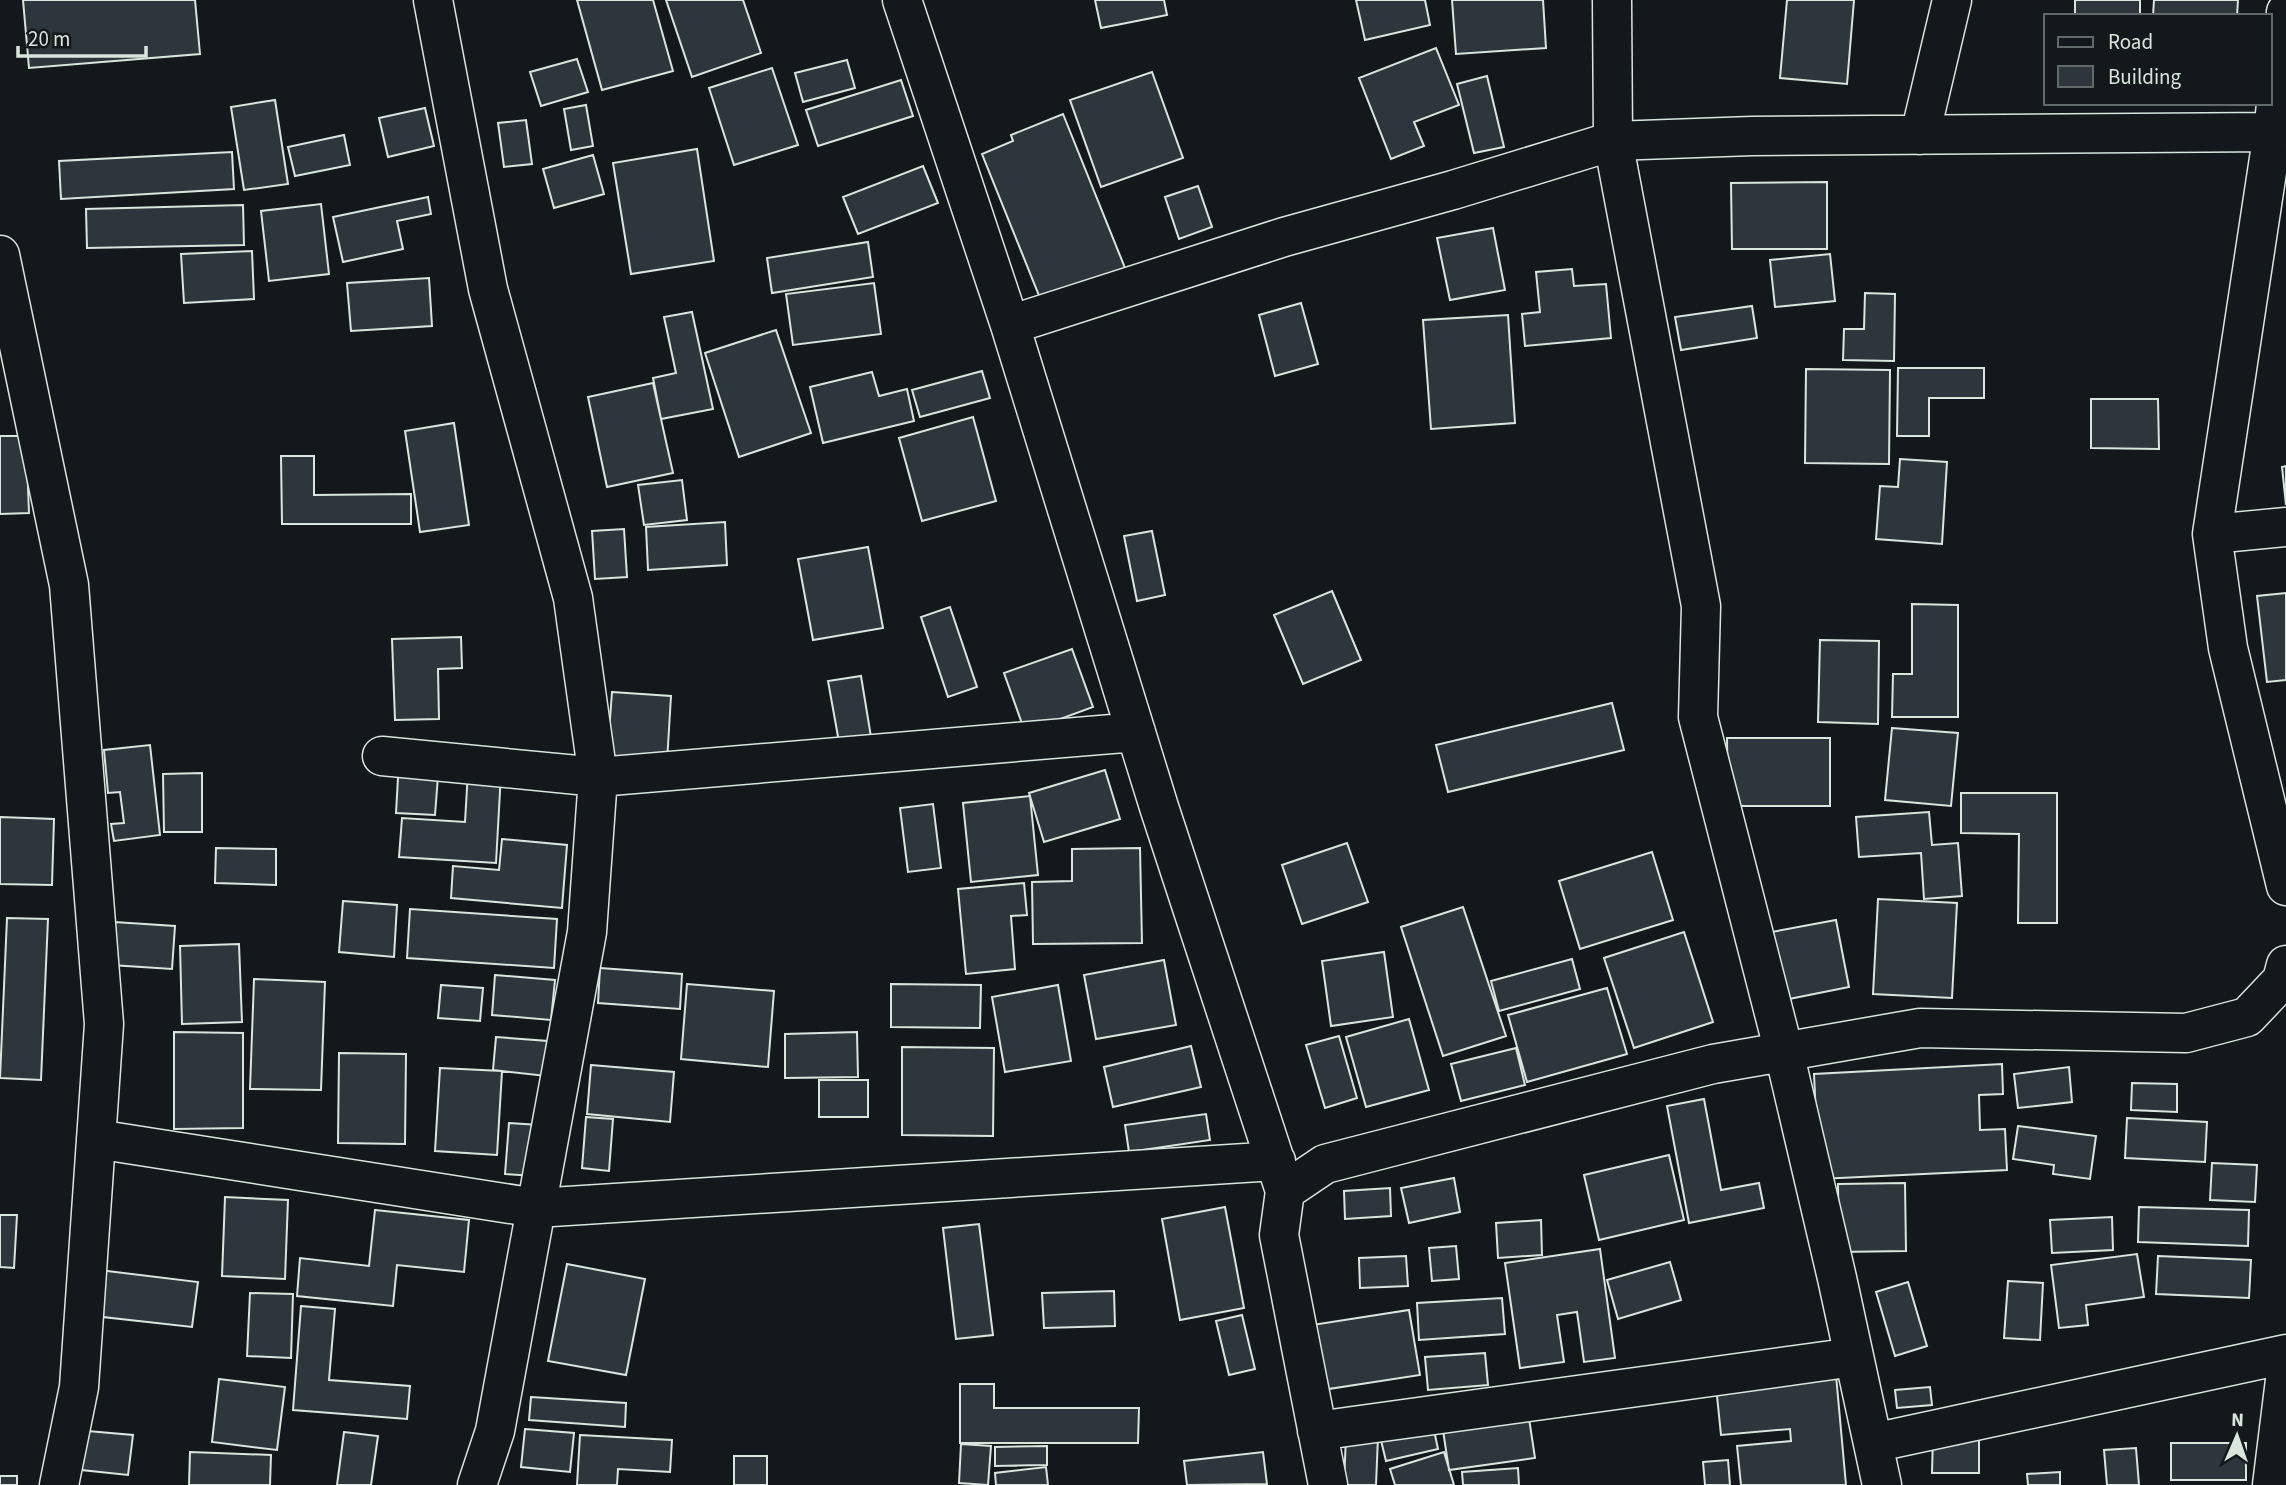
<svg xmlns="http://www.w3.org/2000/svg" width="2286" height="1485" font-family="'Source Sans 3',sans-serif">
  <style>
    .building { fill: #2c363c; stroke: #d8e6dc; stroke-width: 2 }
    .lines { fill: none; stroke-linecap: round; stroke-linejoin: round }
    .minor-casing { stroke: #d8e6dc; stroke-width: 41 }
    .minor { stroke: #14181c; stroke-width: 38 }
  </style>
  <rect width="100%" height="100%" fill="#14181c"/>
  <path class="building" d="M23,0H195L200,54L29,68Z
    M577,0H653L673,71L602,90Z
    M666,0H743L761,53L692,77Z
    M1095,0H1164L1167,15L1101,28Z
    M1356,0H1425L1430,25L1365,40Z
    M1452,0H1543L1546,48L1456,54Z
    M1787,0H1854L1847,84L1780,78Z
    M2075,0H2140V16H2075Z
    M2154,0H2238L2237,16H2153Z
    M1436,48L1459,105L1414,122L1424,146L1391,159L1359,78Z
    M577,59L588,92L541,106L530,72Z
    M847,60L855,88L803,102L795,73Z
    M772,68L798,145L734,165L709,88Z
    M1152,72L1183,158L1101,187L1070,100Z
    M1487,76L1504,147L1474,153L1457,84Z
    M901,80L913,116L818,146L806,110Z
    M275,100L288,184L244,190L231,107Z
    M586,105L593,146L571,150L564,109Z
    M425,108L434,146L388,157L379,118Z
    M1063,114L1125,268L1040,298L982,154L1013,141L1011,135Z
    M526,120L532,164L504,167L498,123Z
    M344,135L350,165L295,176L288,147Z
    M697,149L714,261L631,274L613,163Z
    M232,152L234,189L61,199L59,161Z
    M593,155L604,194L554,208L543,169Z
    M923,166L938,203L858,234L843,197Z
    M1827,182V249H1732L1731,183Z
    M1198,186L1212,227L1179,239L1165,197Z
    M428,197L431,214L397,221L403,249L343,262L333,217Z
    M321,204L329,274L269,281L261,211Z
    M243,205L244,245L87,248L86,209Z
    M1493,228L1505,290L1450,300L1437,238Z
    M868,242L873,277L772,293L767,258Z
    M252,251L254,299L184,303L181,254Z
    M1830,254L1835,301L1775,307L1770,260Z
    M1572,269L1574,286L1606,284L1611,338L1525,346L1522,314L1540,312L1536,272Z
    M429,278L432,326L351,331L347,283Z
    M874,283L881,334L793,345L786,294Z
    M1865,293L1895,294L1894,361L1843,360L1844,329H1864Z
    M1301,303L1318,364L1275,376L1259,315Z
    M1752,306L1757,338L1681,350L1675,317Z
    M692,312L713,409L661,419L653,378L676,373L664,317Z
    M1508,315L1515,423L1431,429L1423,320Z
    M776,330L811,433L739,457L705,353Z
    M1898,368H1984V398H1929V436H1897Z
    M1806,369L1890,370L1889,464L1805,463Z
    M982,371L990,398L920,417L912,390Z
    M872,372L879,396L907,389L914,421L823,443L810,387Z
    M653,383L673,473L607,487L588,397Z
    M2091,399H2158L2159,449L2091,448Z
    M973,417L996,501L922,521L899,438Z
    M454,423L469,525L420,532L405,431Z
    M0,436H26L29,513L0,514Z
    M281,456H314V495L411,494V524H282Z
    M1900,459L1947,462L1942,544L1876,539L1880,486L1898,487Z
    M2286,466V505L2282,467Z
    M682,480L687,520L644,525L638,485Z
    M725,522L727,565L648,570L646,527Z
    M624,529L627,577L595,579L592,531Z
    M1152,531L1165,595L1137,601L1124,536Z
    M868,547L883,628L813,640L798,559Z
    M1332,591L1361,660L1303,684L1274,615Z
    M2286,593V680L2267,682L2257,596Z
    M1912,604L1958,605V717H1892L1893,674H1912Z
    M950,607L977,687L948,697L921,617Z
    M461,637L462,668L438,669L439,719L395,720L392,639Z
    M1820,640L1879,641L1878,724L1818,722Z
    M1072,649L1093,707L1025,732L1004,673Z
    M861,676L871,737L839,742L828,681Z
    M612,692L671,696L667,762L607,759Z
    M1612,703L1624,750L1448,792L1436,745Z
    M1892,728L1958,733L1951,806L1885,800Z
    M1727,738H1830V806H1728Z
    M150,745L160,835L114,841L111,824L124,823L120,792L108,793L104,750Z
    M399,760L439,763L435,815L396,813Z
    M1105,770L1120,819L1044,842L1029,793Z
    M468,771L501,773L496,863L399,857L402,818L465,822Z
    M202,773V832H164L163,774Z
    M1961,793H2057V923H2018L2019,834L1961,833Z
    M1030,796L1038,875L971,882L963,803Z
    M933,804L941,868L908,872L900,808Z
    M1929,812L1932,845L1958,843L1962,896L1924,899L1921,853L1859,857L1856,817Z
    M0,817L54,819L52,885L0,884Z
    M502,839L567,845L562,908L451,898L453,866L499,870Z
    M1347,843L1368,902L1302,924L1282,865Z
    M216,848L276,849V885L215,883Z
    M1140,848L1142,943L1033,944L1032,882L1072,881V849Z
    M1652,852L1673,920L1580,949L1559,881Z
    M1024,883L1027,915L1011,916L1015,969L966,974L958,889Z
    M1878,899L1957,903L1952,998L1873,994Z
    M343,901L397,905L394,957L339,952Z
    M1463,907L1506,1036L1443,1056L1401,927Z
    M410,909L557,919L554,968L407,958Z
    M7,918L48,919L41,1080L0,1078Z
    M1836,920L1849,987L1779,1001L1766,933Z
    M114,922L175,926L172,969L111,965Z
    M1684,932L1713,1022L1634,1048L1604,958Z
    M239,944L242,1022L182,1024L180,946Z
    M1384,952L1393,1017L1331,1026L1322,961Z
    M1572,959L1580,989L1499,1011L1491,981Z
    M1164,960L1176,1025L1096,1039L1084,975Z
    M600,968L682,974L680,1009L598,1003Z
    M495,975L555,980L551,1020L492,1015Z
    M254,979L325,982L321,1090L250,1089Z
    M687,984L774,991L768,1067L681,1059Z
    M891,984L981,985L980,1028L891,1027Z
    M441,985L483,988L480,1021L438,1018Z
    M1058,985L1071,1061L1005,1072L992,997Z
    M1607,988L1627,1054L1527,1082L1508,1015Z
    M1409,1019L1429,1090L1366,1107L1346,1037Z
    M174,1032L243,1033V1128L174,1129Z
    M857,1032L858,1077L785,1078V1034Z
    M1339,1036L1357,1098L1325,1108L1306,1045Z
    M496,1037L548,1041L546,1076L493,1070Z
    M1191,1046L1201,1087L1113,1107L1104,1067Z
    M902,1047L994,1048L993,1136L902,1135Z
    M1516,1048L1525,1085L1461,1101L1451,1064Z
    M339,1053L406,1054L405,1144L338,1143Z
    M2002,1064L2003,1094L1979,1095L1980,1130L2005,1129L2007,1170L1819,1179L1814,1074Z
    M591,1065L674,1072L670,1122L587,1114Z
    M2069,1067L2072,1102L2018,1108L2014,1074Z
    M440,1068L502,1071L497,1155L435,1151Z
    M819,1080H868V1117H819Z
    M2132,1083L2177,1084V1112L2131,1110Z
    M1704,1099L1721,1190L1759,1183L1764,1208L1689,1223L1667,1106Z
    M1206,1114L1210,1140L1129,1152L1125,1125Z
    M586,1117L613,1119L609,1171L582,1168Z
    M2127,1118L2207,1122L2205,1162L2125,1158Z
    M509,1123L539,1125L535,1176L505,1174Z
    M2018,1126L2096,1136L2090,1179L2053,1174L2054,1165L2013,1159Z
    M1669,1155L1684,1220L1599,1240L1584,1175Z
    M2212,1163L2257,1165L2255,1202L2210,1200Z
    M1454,1178L1460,1212L1409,1223L1401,1188Z
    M1905,1183L1906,1251L1839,1252L1838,1184Z
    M1390,1188L1391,1216L1345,1219L1344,1191Z
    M225,1197L288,1200L285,1279L222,1276Z
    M1225,1207L1244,1308L1180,1320L1162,1219Z
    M2139,1207L2249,1210L2248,1246L2138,1242Z
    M375,1210L469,1220L464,1272L397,1265L393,1306L297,1296L300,1258L369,1266Z
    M0,1215H17L14,1268L0,1267Z
    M2112,1217L2113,1250L2052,1253L2050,1220Z
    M1541,1220L1542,1255L1498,1258L1496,1223Z
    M979,1224L993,1335L956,1339L943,1228Z
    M1456,1246L1459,1279L1432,1281L1429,1248Z
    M1600,1249L1615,1358L1584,1362L1577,1312L1557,1315L1564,1362L1520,1368L1505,1263Z
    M2137,1254L2144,1297L2086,1305L2088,1325L2059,1328L2051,1265Z
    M1406,1256L1408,1286L1360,1288L1359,1258Z
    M2158,1256L2251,1260L2249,1298L2156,1294Z
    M1670,1262L1681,1300L1618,1319L1607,1280Z
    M567,1264L645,1279L626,1375L548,1361Z
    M99,1270L198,1282L192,1327L94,1316Z
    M2008,1281L2043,1283L2040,1340L2004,1338Z
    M1908,1282L1927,1346L1895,1356L1876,1292Z
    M1114,1291L1115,1326L1044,1328L1042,1293Z
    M250,1293L293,1294L291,1358L247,1356Z
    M1502,1298L1505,1334L1419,1340L1417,1303Z
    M301,1306L335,1309L329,1380L410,1386L407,1419L293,1410Z
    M1409,1310L1420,1375L1322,1390L1312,1325Z
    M1242,1315L1255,1369L1229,1375L1216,1321Z
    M1485,1353L1488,1385L1428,1390L1425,1357Z
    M1836,1375L1846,1485H1741L1737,1446L1791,1441L1790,1429L1721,1435L1716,1386Z
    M219,1379L285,1387L277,1450L212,1442Z
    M960,1384H994V1408H1139L1138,1443H960Z
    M1930,1387L1932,1405L1897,1408L1895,1390Z
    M531,1397L626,1403L625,1427L529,1420Z
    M1527,1405L1535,1458L1449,1470L1441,1417Z
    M1431,1416L1438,1449L1386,1461L1378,1428Z
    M525,1429L574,1433L570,1472L521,1467Z
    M76,1430L133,1435L128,1475L72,1469Z
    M344,1432L378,1436L371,1485H337Z
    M580,1435L672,1440L670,1472L618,1469L617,1485H577Z
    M1346,1435L1378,1437L1376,1485H1344Z
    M1933,1436L1979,1437V1473H1932Z
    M2171,1443H2246V1480H2171Z
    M961,1444L991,1446L988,1485L959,1483Z
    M1047,1446V1465L995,1466V1447Z
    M2136,1448L2139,1485H2107L2104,1450Z
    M190,1452L271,1455L270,1485H189Z
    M1263,1452L1267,1484L1187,1485L1184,1461Z
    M1444,1452L1454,1485H1395L1390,1469Z
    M734,1456H767V1485H734Z
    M1728,1460L1730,1485H1705L1703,1462Z
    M1046,1467L1048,1485H996L995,1473Z
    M1518,1468L1519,1485H1463L1462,1472Z
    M2060,1472V1485H2028L2027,1474Z
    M0,1476H17V1485H0Z"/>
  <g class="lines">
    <defs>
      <path id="minor" d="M433,0L488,289L573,598L598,777L587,932L495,1431L477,1485
        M902,0L1010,325L1159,807L1285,1191
        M1612,0L1613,141L1701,606L1698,717L1784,1052L1837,1278L1882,1485
        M2286,12L2273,132L2212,534L2228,648L2286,886
        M1920,135L1952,0
        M0,255L69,585L104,1024L79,1387L59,1485
        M1010,325L1284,237L1453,190L1613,141L1752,136L2273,132
        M2212,534L2286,527
        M382,756L598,777L1136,732
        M96,1139L536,1208L1276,1161
        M1317,1431L1854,1357
        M1873,1443L2286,1354
        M1328,1485L1279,1235L1285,1191L1325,1164L1713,1064L1920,1028L2186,1033L2247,1017L2282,980L2286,965
        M2272,1485L2286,1372"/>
    </defs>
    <use href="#minor" class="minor-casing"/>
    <use href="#minor" class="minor"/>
  </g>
  <rect x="2044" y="14" width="228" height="91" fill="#14181c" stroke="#626a69" stroke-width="2"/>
  <rect x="2058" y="37" width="35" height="10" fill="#14181c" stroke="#626a69" stroke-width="2"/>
  <text x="2108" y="49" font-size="21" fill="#d8e6dc">Road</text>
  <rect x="2058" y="66" width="35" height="21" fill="#2c363c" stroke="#626a69" stroke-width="2"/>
  <text x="2108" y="84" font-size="21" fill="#d8e6dc">Building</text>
  <g transform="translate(2237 1436) rotate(2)" stroke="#14181c" stroke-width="5" paint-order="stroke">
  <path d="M0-5L12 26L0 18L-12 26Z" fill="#d8e6dc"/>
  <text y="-10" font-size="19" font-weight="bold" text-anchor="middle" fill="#d8e6dc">N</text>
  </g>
  <path d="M18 46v10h128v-10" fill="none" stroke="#d8e6dc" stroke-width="3.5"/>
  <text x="28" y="46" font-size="21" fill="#d8e6dc" stroke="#14181c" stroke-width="5" paint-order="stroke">20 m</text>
</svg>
